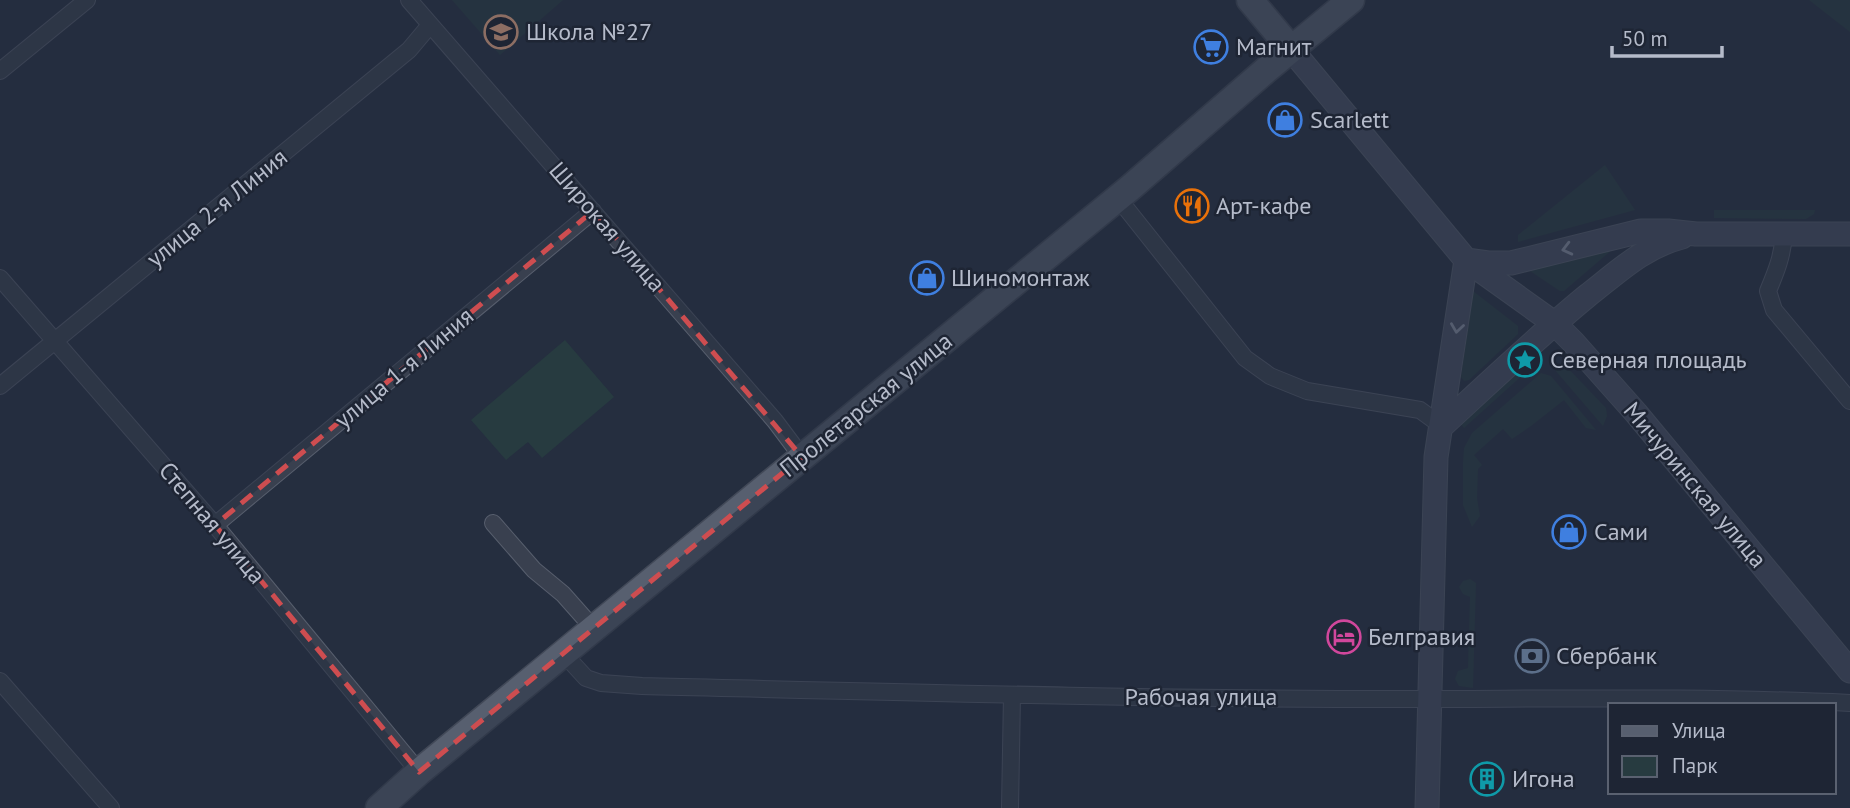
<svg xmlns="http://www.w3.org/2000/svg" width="1850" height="808" font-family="'PT Sans',sans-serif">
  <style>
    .green { fill: #273b40 }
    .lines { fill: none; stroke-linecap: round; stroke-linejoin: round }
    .minor-casing { stroke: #575e6d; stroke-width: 18 }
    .secondary-casing { stroke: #575e6d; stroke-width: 25 }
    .primary-casing { stroke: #424958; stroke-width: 29 }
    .minor { stroke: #39404f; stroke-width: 16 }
    .secondary { stroke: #474f62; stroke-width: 23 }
    .primary { stroke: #575f6f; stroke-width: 26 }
    .oneway { stroke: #8e95a6 }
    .marked { fill: none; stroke: #ce4d50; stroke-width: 5; stroke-dasharray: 14 9; stroke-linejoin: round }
    .labels { text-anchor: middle; stroke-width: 5; stroke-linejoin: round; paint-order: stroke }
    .poi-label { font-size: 24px; fill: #b5bbca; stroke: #1e2534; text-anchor: start }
    .street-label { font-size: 24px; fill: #b5bbca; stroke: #1e2534 }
  </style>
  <rect width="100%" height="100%" fill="#252e3f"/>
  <path class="green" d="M452,0H563L500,55Z
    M1809,0H1850V32Z
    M1605,165L1635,210L1518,242V235Z
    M1714,210H1815L1814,214L1806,219L1714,218Z
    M1613,249L1564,291H1560L1527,269Z
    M1473,291L1518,326V334L1469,380L1464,381L1461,377Z
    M565,340L614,397L542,458L528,442L506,460L471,420Z
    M1534,359L1537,362L1464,428L1460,423V421Z
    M1563,363L1606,408L1607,416L1603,426L1555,370Z
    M1541,373L1551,376L1596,430L1586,428L1564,400L1531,426L1512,439L1503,429L1474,455L1482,465L1478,469L1477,498L1480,516L1472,527L1463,505V463L1464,448L1472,433Z
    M1470,579L1476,583L1473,688L1459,686L1455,679L1458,671L1468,668L1470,597L1463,594L1459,587L1463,581Z"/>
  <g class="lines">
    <defs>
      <path id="minor" d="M409,0L775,421L802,457
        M0,71L87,0
        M1118,198L1245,358L1270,376L1307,391L1420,410L1442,426
        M1784,233C1783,255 1776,272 1768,291L1774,310L1850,401
        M0,278L215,525L419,772
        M0,386L409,50L430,25
        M493,523L534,570L563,594L594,629
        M215,525L593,211
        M563,653L586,678L601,683L642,686C895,692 1148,699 1401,699C1551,699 1700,696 1850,703
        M0,681L111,808
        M1010,808L1012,695"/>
      <path id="secondary" d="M1291,49L1466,260L1554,323L1573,342L1636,413L1850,671
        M1466,260L1488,263H1511L1641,231H1668L1696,234H1850
        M1442,426C1490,382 1537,337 1587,296C1618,272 1643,247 1682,237
        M1427,808L1436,457L1466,260"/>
      <path id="primary" d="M1250,0L1291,49
        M379,808L419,772L1130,188L1266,70L1351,0"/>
    </defs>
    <use href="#minor" class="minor-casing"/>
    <use href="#secondary" class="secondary-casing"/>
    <use href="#primary" class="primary-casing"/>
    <use href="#minor" class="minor"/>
    <use href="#secondary" class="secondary"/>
    <use href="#primary" class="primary"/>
  </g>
  <defs><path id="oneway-chevron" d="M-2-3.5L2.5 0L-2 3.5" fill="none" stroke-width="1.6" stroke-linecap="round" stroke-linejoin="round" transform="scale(1.75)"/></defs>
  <g class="oneway">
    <use href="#oneway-chevron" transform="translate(1567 249) rotate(166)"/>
    <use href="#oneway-chevron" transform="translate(1457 328) rotate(98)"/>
  </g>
  <path d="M0 0H1850V808H0ZM593,211L802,457L419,772L215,525Z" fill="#252e3f" fill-opacity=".55" fill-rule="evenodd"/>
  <path class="marked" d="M593,211L802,457L419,772L215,525Z"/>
  <defs>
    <symbol id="school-ring" viewBox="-11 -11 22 22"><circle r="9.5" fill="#1e2534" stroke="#8d6e63" stroke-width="1.5"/><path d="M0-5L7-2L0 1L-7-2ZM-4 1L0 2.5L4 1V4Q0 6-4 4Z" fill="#8d6e63"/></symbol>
    <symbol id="supermarket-ring" viewBox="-11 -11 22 22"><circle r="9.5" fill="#1e2534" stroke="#3f7fe0" stroke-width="1.5"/><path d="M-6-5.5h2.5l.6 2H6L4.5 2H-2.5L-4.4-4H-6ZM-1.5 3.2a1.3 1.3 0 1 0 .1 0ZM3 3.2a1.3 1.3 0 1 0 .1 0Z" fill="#3f7fe0"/></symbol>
    <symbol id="shop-ring" viewBox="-11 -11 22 22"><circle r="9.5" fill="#1e2534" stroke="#3f7fe0" stroke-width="1.5"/><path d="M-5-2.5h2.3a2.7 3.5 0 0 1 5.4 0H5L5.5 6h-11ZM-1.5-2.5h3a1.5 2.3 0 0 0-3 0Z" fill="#3f7fe0"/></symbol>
    <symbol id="restaurant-ring" viewBox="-11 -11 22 22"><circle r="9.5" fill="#1e2534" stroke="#e8710a" stroke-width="1.5"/><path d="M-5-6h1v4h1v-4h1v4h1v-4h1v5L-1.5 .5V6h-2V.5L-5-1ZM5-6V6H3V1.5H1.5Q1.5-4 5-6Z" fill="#e8710a"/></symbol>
    <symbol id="sight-ring" viewBox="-11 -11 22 22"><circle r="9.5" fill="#1e2534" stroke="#0f9aa8" stroke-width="1.5"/><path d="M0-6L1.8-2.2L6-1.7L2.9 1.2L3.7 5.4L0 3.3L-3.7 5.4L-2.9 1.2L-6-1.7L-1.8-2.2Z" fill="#0f9aa8"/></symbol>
    <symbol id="hotel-ring" viewBox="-11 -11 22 22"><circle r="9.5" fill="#1e2534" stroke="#d1479c" stroke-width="1.5"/><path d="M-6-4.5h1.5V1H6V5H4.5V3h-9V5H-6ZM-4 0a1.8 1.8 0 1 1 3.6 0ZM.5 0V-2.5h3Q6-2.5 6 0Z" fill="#d1479c"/></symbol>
    <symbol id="bank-ring" viewBox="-11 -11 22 22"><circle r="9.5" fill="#1e2534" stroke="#5c6f8a" stroke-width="1.5"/><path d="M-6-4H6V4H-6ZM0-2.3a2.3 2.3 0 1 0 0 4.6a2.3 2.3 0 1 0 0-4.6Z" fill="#5c6f8a"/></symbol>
    <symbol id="building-ring" viewBox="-11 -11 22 22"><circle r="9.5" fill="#1e2534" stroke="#0f9aa8" stroke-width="1.5"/><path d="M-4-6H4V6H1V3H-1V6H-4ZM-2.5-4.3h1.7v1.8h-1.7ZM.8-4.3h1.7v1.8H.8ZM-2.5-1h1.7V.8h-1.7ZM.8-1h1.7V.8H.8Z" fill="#0f9aa8"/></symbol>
  </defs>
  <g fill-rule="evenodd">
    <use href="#school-ring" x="482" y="13" width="38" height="38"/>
    <use href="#supermarket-ring" x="1192" y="28" width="38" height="38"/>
    <use href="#shop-ring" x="1266" y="101" width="38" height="38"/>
    <use href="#restaurant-ring" x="1173" y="187" width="38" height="38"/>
    <use href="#shop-ring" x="908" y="259" width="38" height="38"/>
    <use href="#sight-ring" x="1506" y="341" width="38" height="38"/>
    <use href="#shop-ring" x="1550" y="513" width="38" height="38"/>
    <use href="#hotel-ring" x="1325" y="618" width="38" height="38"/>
    <use href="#bank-ring" x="1513" y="637" width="38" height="38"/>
    <use href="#building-ring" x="1468" y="760" width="38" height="38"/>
  </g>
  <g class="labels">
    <g class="poi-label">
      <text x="526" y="40">Школа №27</text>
      <text x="1236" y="55">Магнит</text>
      <text x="1310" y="128">Scarlett</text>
      <text x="1216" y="214">Арт-кафе</text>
      <text x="951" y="286">Шиномонтаж</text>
      <text x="1550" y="368">Северная площадь</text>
      <text x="1594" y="540">Сами</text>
      <text x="1368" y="645">Белгравия</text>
      <text x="1556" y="664">Сбербанк</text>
      <text x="1512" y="787">Игона</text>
    </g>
    <g class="street-label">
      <text transform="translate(217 208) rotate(-39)" y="8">улица 2-я Линия</text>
      <text transform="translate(607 227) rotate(49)" y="8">Широкая улица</text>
      <text transform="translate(404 368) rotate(-40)" y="8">улица 1-я Линия</text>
      <text transform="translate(866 405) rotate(-39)" y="8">Пролетарская улица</text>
      <text transform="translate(1695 485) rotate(50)" y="8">Мичуринская улица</text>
      <text transform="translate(212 523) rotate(50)" y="8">Степная улица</text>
      <text x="1201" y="705">Рабочая улица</text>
    </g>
  </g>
  <rect x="1608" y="703" width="228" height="91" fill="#1e2534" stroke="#5a6170" stroke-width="2"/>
  <rect x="1622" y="726" width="35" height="10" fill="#575f6f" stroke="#5a6170" stroke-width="2"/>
  <text x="1672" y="738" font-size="21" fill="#b5bbca">Улица</text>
  <rect x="1622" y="756" width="35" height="21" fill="#273b40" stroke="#5a6170" stroke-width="2"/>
  <text x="1672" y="773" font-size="21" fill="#b5bbca">Парк</text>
  <path d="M1612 46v10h110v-10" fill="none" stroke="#b5bbca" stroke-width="3.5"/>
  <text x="1622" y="46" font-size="21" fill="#b5bbca" stroke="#1e2534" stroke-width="5" paint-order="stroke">50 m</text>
</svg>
